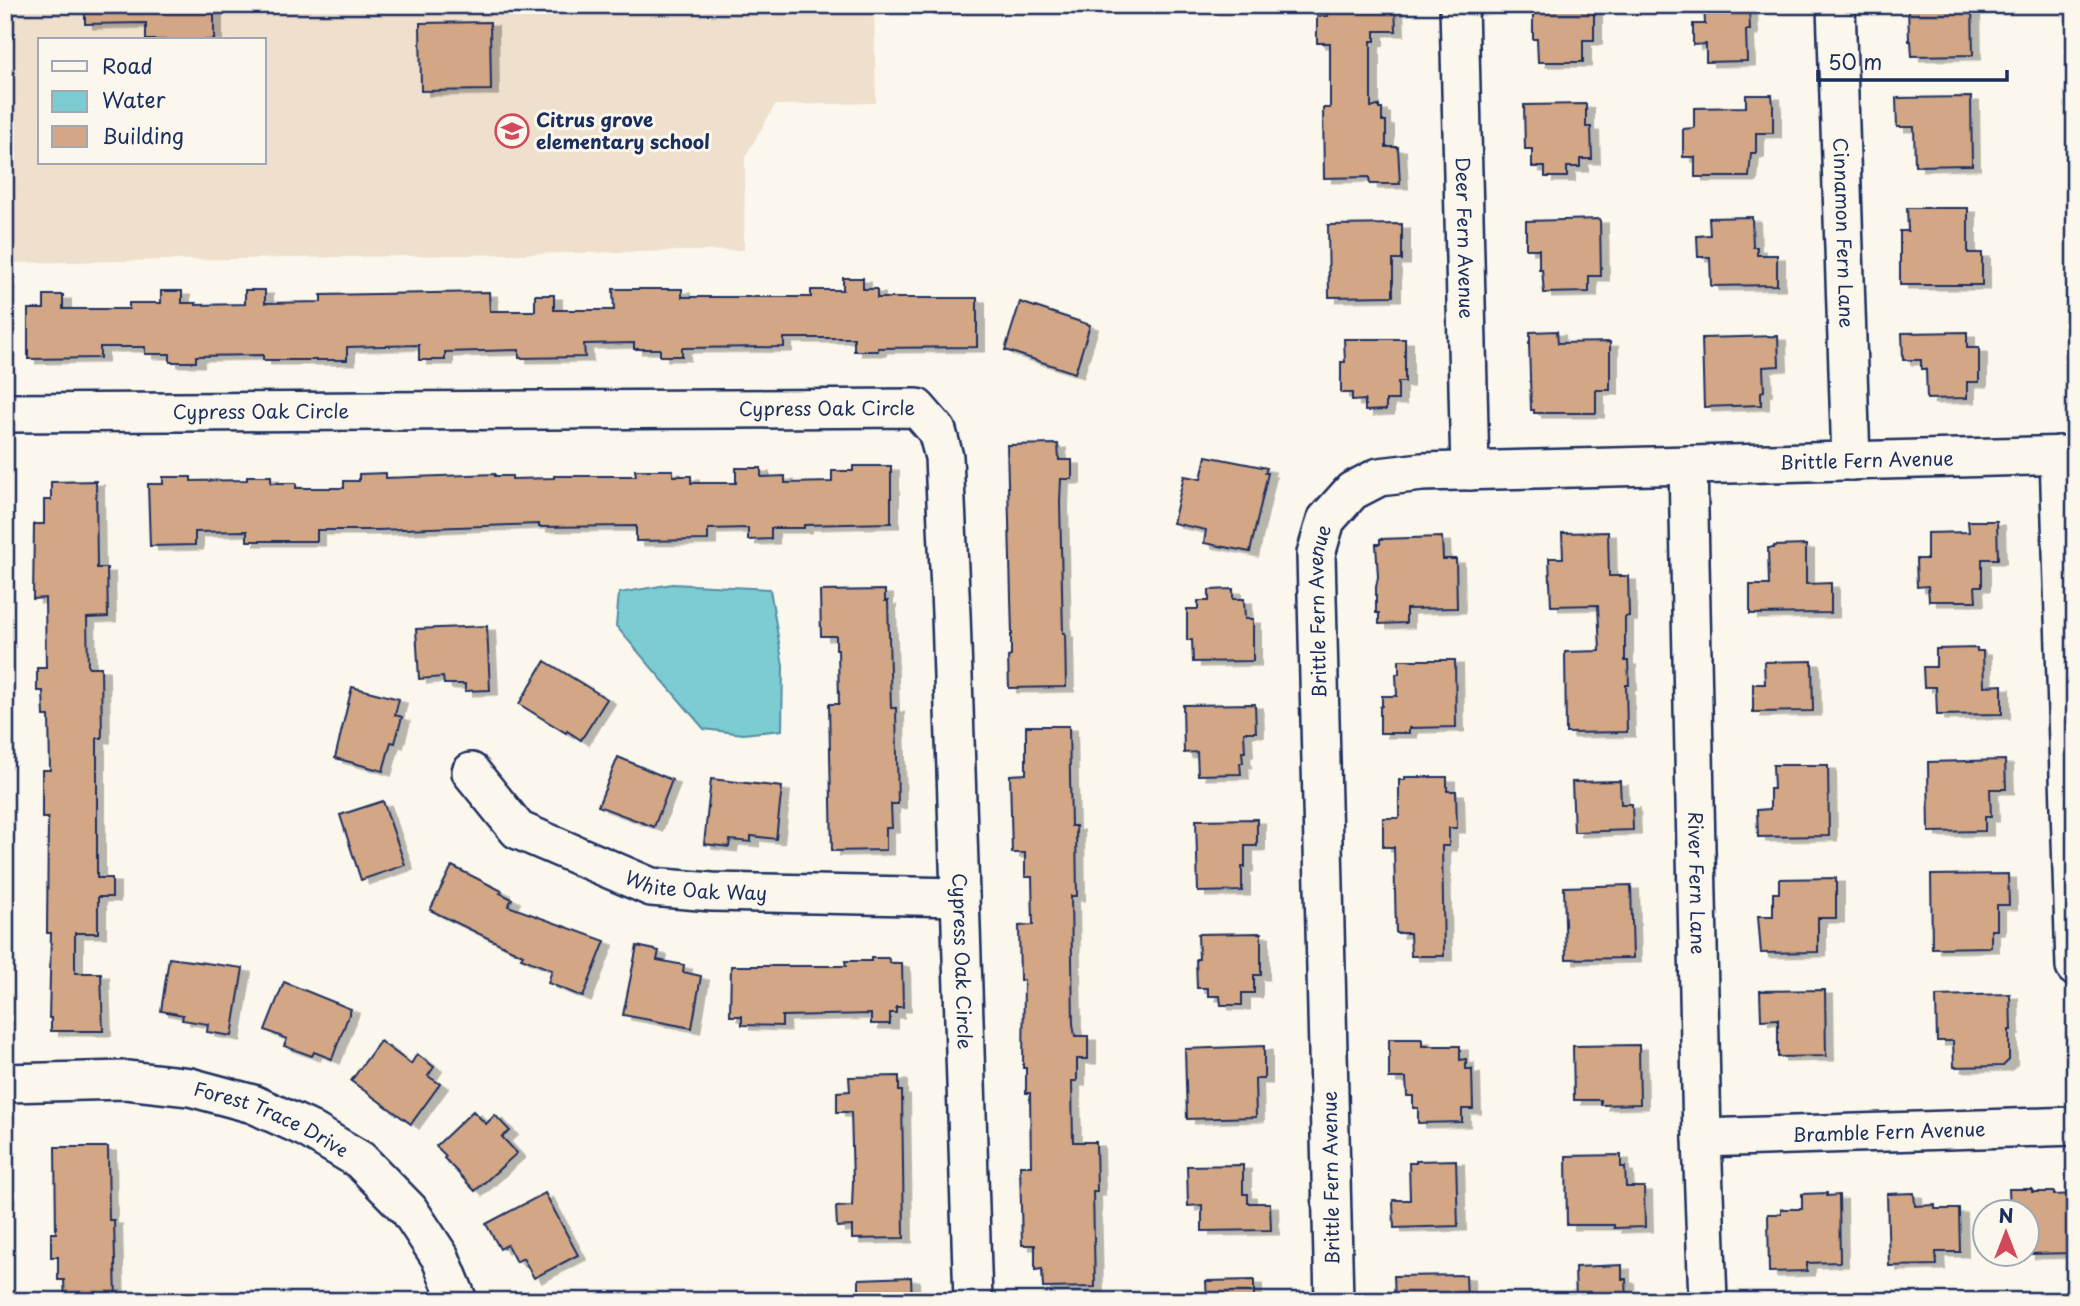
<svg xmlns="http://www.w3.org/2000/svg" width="2080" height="1306" font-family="'Playpen Sans',sans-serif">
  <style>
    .built { fill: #efdfcd; fill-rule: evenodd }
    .water { fill: #7bccd2; stroke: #558da4; stroke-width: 2 }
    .building { fill: #d3a785; stroke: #1b2f5e; stroke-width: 2; filter: url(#shadow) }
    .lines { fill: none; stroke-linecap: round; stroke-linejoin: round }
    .minor-casing { stroke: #1b2f5e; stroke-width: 42 }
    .minor { stroke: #fbf7ec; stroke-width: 37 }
    .labels { text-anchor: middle; stroke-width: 6; stroke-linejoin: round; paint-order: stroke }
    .poi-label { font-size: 19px; font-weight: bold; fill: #1b2f5e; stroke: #fbf7ec; text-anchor: start }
    .street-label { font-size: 19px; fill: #1b2f5e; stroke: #fbf7ec }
  </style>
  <defs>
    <filter id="shadow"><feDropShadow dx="8" dy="4.5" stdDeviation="0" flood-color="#0004"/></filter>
  </defs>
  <rect width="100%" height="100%" fill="#fbf7ec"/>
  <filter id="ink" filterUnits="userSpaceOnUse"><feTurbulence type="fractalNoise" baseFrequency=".0143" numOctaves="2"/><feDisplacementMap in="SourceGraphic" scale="14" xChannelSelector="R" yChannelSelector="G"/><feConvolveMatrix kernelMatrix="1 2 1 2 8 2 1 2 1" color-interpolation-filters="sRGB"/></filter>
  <g filter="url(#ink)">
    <path class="built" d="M5,5H874L876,103L775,105L745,157L744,250L5,263ZM40,40H264V163H40Z"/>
    <path class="water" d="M672,584L770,589L783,666L782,730L743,734L704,729L616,626L619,593Z"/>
    <path class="building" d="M85,5H214V40H146V23L85,24Z
      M1328,5H1395L1396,31H1375V41H1371V107L1379,106V109H1382V121H1386V147H1398L1400,184H1370L1369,177L1324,178L1323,108H1330V43H1317V16H1328Z
      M1533,5H1594V40H1583V62H1538L1537,39H1533Z
      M1704,5H1749L1750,30H1746L1747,61L1706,62V44L1693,45V24H1705Z
      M1908,5H1972L1973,55L1912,56L1911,41H1909Z
      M490,22L491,90L421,91L420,23Z
      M1746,95H1772L1773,106V133H1756V153H1751L1749,177H1695V157H1683V129L1694,128V108L1746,107Z
      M1971,97L1972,165L1915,166L1914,127H1897L1896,98Z
      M1586,104V127H1591L1592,159H1580V167H1567V177H1545V167H1532V149H1525L1524,105Z
      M1907,208H1968V253H1982V285H1900V231H1908Z
      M1752,217L1753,247H1757V255H1777V285L1711,286L1710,257H1698L1697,236L1710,235L1709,218Z
      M1600,219L1601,276H1589V292L1544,293L1542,269H1539V249H1526V221Z
      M1402,224V260H1393V296L1329,297L1328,225Z
      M843,278H863V289H877V298H977V347L878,348V351H854V338H784V347L682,348V356H660V349H634V343L584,344L585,357L519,358V350L445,352V360H419V345L347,347V360H263V355L196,356V362H170V354H145V347H100V358L28,359V309H44V295H63V309H129V303H161V291H182V303H196V305L245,304V290H265V303L321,302V295L489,292L490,311H535V295H554V310H614L613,289H682V297H811V290H843Z
      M1020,302L1090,325L1075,373L1005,350Z
      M1557,331L1558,343L1610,342V390H1596V413H1534V410H1531L1529,343H1530V332Z
      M1967,332V348H1979V382H1967V398L1927,399L1926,369H1921V360H1903L1902,333Z
      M1778,336L1779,366L1763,367L1764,391L1761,392V405L1704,407L1702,338Z
      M1344,339H1405V382H1398V400H1386V410L1365,411V400L1352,401V393H1341V362H1345Z
      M1058,444L1059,460H1072V479H1061L1060,502L1063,633H1065L1066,687L1009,688L1008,657L1011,656V635H1012L1007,445Z
      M1206,456L1267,468L1265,473H1268L1250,552L1204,543L1206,530L1173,523L1184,476L1201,479Z
      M853,466H891V523L804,525V528H771V539L748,540V528L708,529V540L636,541V526L539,527V524L377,530H317V541H247V531L195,532V545L150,546L148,484H163V477H191V481L247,480V476H271V483H296V488H344V481H359V474L386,473V478L495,474V476H512V479L554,478V476H636L635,470H673V476H691V483H736V468H761V477L785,476V483L832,482V471H853Z
      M96,481L97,568H107L108,617L87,618L88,667H101L102,738H97V878H112V897H98V933H75V973H101L103,1031H51V1018H49L51,933H47L48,818H42V770H50L49,716H44L43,691H37V668H46L45,598L33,599L34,524H44V500H51V482Z
      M1968,521H1997L1998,559H1982V586H1975L1976,601H1929L1928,586L1917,587L1916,559H1927V533L1969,532Z
      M1608,532L1609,576H1628L1629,616L1625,617V661H1628L1629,685H1626L1627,732L1566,733L1565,652L1600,651L1598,605L1551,606L1549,558H1563L1562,533Z
      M1442,537L1443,559H1456L1457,608L1406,609V623L1379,624V613H1376V587L1378,577L1376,544H1380V539Z
      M1806,545V584L1831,583V613L1750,614V585H1769L1768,548H1774V546Z
      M1233,589V599H1244L1245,619H1253V661L1193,662L1192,640H1187V609H1198V601H1209V590Z
      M885,590V601H888L891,708H896L898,804H891L892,828H886V850L832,851L829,704H839L838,649H836V636H821L820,591Z
      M487,626L490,690L465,691V684H444L443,677L419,679L416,629Z
      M1977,648V651H1983L1984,686L2002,685V714L1937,715L1936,687H1924L1923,667H1936V649Z
      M1399,660H1455L1456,727L1409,728V733H1380V707L1382,706V696H1397L1396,674H1399Z
      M545,661L607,699L581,740L567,731L566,733L519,704Z
      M1812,661L1813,711L1753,712V684H1765L1764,662Z
      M352,687L399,699L395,715L402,717L395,743L391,742L383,771L335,758Z
      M1255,704L1256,732H1244L1245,752H1242L1243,763H1240L1241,774L1198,775L1197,752L1184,753L1183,705Z
      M1026,726H1069L1071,826H1076L1077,896H1071L1073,1024L1075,1036H1088V1059H1077V1081H1072L1073,1142H1096L1097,1191H1093L1095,1287L1043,1288L1042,1269L1035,1270V1245H1022L1020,1166H1031L1030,1093H1026V1068H1023L1024,980H1020L1019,926L1033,925L1032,877H1025V853H1012L1010,775L1026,774Z
      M618,757L672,780L654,827L598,806Z
      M2005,760L2006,789H1990L1991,817H1985V831L1929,832L1928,762Z
      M1773,765H1828L1829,836L1758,837L1757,810L1770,809V789H1774Z
      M1405,777H1447V791H1456L1457,828H1449V846H1442L1444,956H1411L1410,933H1396L1394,847H1383V818H1399V780H1405Z
      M711,779L782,787L776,839L751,836V842L730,840L729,847L704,844Z
      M1620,781L1621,804H1632L1633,830L1574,832L1572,782Z
      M383,801L405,865L361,880L340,815Z
      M1257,819V846H1245V867H1242V891L1198,892L1196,820Z
      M452,866L502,891L500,893L512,899L508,906L605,941L583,997L548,983L552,970L521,958L523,955L430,910Z
      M2008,874L2009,905H1997V930H1991V947L1932,948L1931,875Z
      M1836,878V918H1818V952L1761,953L1758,916H1773V893H1779V879Z
      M1631,885L1633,958L1566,959L1564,887Z
      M1261,933V975H1254V993H1242V1005H1221L1220,996H1208V988H1197L1196,959H1199L1198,934Z
      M637,946L659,951L657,960L684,965L683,972L701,976L692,1028L623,1015Z
      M169,958L243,968L232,1036L207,1032L208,1024L182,1020L183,1015L161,1011Z
      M871,958H888L891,963H902L903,1007H896V1013H890V1024H871V1014L782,1016V1026L742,1025V1016H730L731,966H846L845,961H871Z
      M284,982L351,1009L332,1059L314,1052L312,1056L284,1046L287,1039L265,1030Z
      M1825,990L1826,1056L1778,1057V1019L1761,1020L1760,991Z
      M2010,994L2011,1030H2009V1060L2003,1066L1954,1067L1953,1041H1937L1936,996Z
      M1389,1039H1422V1046H1460V1060L1466,1059V1069H1472L1473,1109H1462V1122L1418,1123V1108H1413V1096H1407L1406,1078H1389Z
      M380,1041L411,1064L417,1054L434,1067L428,1076L440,1084L411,1124L351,1081Z
      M1639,1045L1640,1104L1601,1105V1100H1574L1573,1046Z
      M1264,1046V1079H1255L1256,1117L1187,1119L1185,1049Z
      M899,1076V1091H902L904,1238L852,1239V1226L837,1227L836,1207L852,1206L853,1182L851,1112H837V1092L850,1091L849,1077Z
      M473,1111L486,1124L495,1115L510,1131L502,1137L517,1153L475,1191L444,1158L446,1156L436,1146Z
      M55,1147H108L109,1220H114L116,1301H65L64,1280H58V1257H51V1233H56Z
      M1621,1155V1167H1625L1626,1187H1644L1645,1227L1614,1228V1225H1567L1566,1156Z
      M1456,1160L1458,1226L1394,1228L1393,1200H1410L1409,1163H1416V1161Z
      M1243,1165V1194H1248V1203H1270L1271,1230L1202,1231V1205L1188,1206L1187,1166Z
      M2009,1189H2032V1192H2054V1195L2075,1194V1253L2027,1254V1212H2010Z
      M545,1193L578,1255L534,1278L523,1258L516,1262L507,1245L500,1249L486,1224Z
      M1827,1193V1196L1839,1195L1840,1262L1807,1263V1271L1769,1272L1768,1214H1781V1209H1802V1194Z
      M1914,1193L1915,1206L1935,1205V1209H1959L1960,1252H1936L1937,1265L1889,1266L1887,1194Z
      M1622,1265V1279H1626L1627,1301H1576L1575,1267Z
      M1466,1275L1467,1301H1395L1394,1276Z
      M911,1277L912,1301H859V1279Z
      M1254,1280V1301H1207L1206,1281Z"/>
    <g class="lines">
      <defs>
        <g id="minor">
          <path id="s1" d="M1459,5L1470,471"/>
          <path id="s2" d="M1836,5L1851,461"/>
          <path id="s3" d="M5,413L917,408L937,431L944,457L951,614L973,1301"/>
          <path d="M2059,455L2075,967"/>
          <path id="s4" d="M1688,465L1702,1138L1708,1301"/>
          <path id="s5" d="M471,772L518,830L651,887L712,892L960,897"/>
          <path id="s6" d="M5,1083L126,1080L190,1087L253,1104L308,1129L360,1160L409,1210L440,1257L458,1301"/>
          <path id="s7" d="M1702,1138L2075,1126"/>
          <path id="s8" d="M1334,1301L1316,554L1326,520L1352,491L1379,477L1422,472L2075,455"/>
        </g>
      </defs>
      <use href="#minor" class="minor-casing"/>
      <use href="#minor" class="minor"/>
    </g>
  </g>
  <defs>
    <symbol id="school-ring" viewBox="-11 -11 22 22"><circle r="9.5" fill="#fbf7ec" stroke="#d1495b" stroke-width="1.5"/><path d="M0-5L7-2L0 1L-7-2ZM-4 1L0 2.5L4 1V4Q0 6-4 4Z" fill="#d1495b"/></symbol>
  </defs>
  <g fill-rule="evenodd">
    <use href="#school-ring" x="493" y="112" width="38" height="38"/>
  </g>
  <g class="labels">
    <g class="poi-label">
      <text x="536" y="127">Citrus grove<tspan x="536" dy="22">elementary school</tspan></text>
    </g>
    <g class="street-label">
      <text dy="7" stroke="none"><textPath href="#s2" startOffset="228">Cinnamon Fern Lane</textPath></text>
      <text dy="7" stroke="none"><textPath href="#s1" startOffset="233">Deer Fern Avenue</textPath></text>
      <text dy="7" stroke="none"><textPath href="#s3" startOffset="256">Cypress Oak Circle</textPath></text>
      <text dy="7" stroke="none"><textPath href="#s3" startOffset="822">Cypress Oak Circle</textPath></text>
      <text dy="7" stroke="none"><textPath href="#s8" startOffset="1340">Brittle Fern Avenue</textPath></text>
      <text dy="7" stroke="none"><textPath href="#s8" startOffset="690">Brittle Fern Avenue</textPath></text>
      <text dy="7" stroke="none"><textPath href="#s5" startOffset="264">White Oak Way</textPath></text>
      <text dy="7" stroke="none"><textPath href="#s4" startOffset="418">River Fern Lane</textPath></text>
      <text dy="7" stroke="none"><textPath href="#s3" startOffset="1474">Cypress Oak Circle</textPath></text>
      <text dy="7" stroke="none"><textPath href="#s6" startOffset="273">Forest Trace Drive</textPath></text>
      <text dy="7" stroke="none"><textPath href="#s7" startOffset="187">Bramble Fern Avenue</textPath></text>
      <text transform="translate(1331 1178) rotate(-91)" y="7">Brittle Fern Avenue</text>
    </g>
  </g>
  <rect width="2080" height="1306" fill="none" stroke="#fbf7ec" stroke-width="28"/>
  <rect x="14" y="14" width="2052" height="1278" fill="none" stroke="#1b2f5e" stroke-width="2.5" filter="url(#ink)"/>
  <rect x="38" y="38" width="228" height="126" fill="#fbf7ec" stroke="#a1a7b3" stroke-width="2"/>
  <rect x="52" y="61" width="35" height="10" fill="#fbf7ec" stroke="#a1a7b3" stroke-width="2"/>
  <text x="102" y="74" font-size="21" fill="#1b2f5e">Road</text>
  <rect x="52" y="91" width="35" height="21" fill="#7bccd2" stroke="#a1a7b3" stroke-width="2"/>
  <text x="102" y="108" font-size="21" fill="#1b2f5e">Water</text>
  <rect x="52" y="126" width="35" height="21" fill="#d3a785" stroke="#a1a7b3" stroke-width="2"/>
  <text x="102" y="144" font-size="21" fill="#1b2f5e">Building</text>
  <g transform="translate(2006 1233)"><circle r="33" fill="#fbf7ec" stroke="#a1a7b3" stroke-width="2"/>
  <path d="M0-5L12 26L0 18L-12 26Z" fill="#d1495b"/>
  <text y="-10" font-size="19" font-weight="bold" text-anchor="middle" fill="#1b2f5e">N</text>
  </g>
  <path d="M1818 70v10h189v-10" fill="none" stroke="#1b2f5e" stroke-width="3.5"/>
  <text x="1828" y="70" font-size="21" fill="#1b2f5e" stroke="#fbf7ec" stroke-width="5" paint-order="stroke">50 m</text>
</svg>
